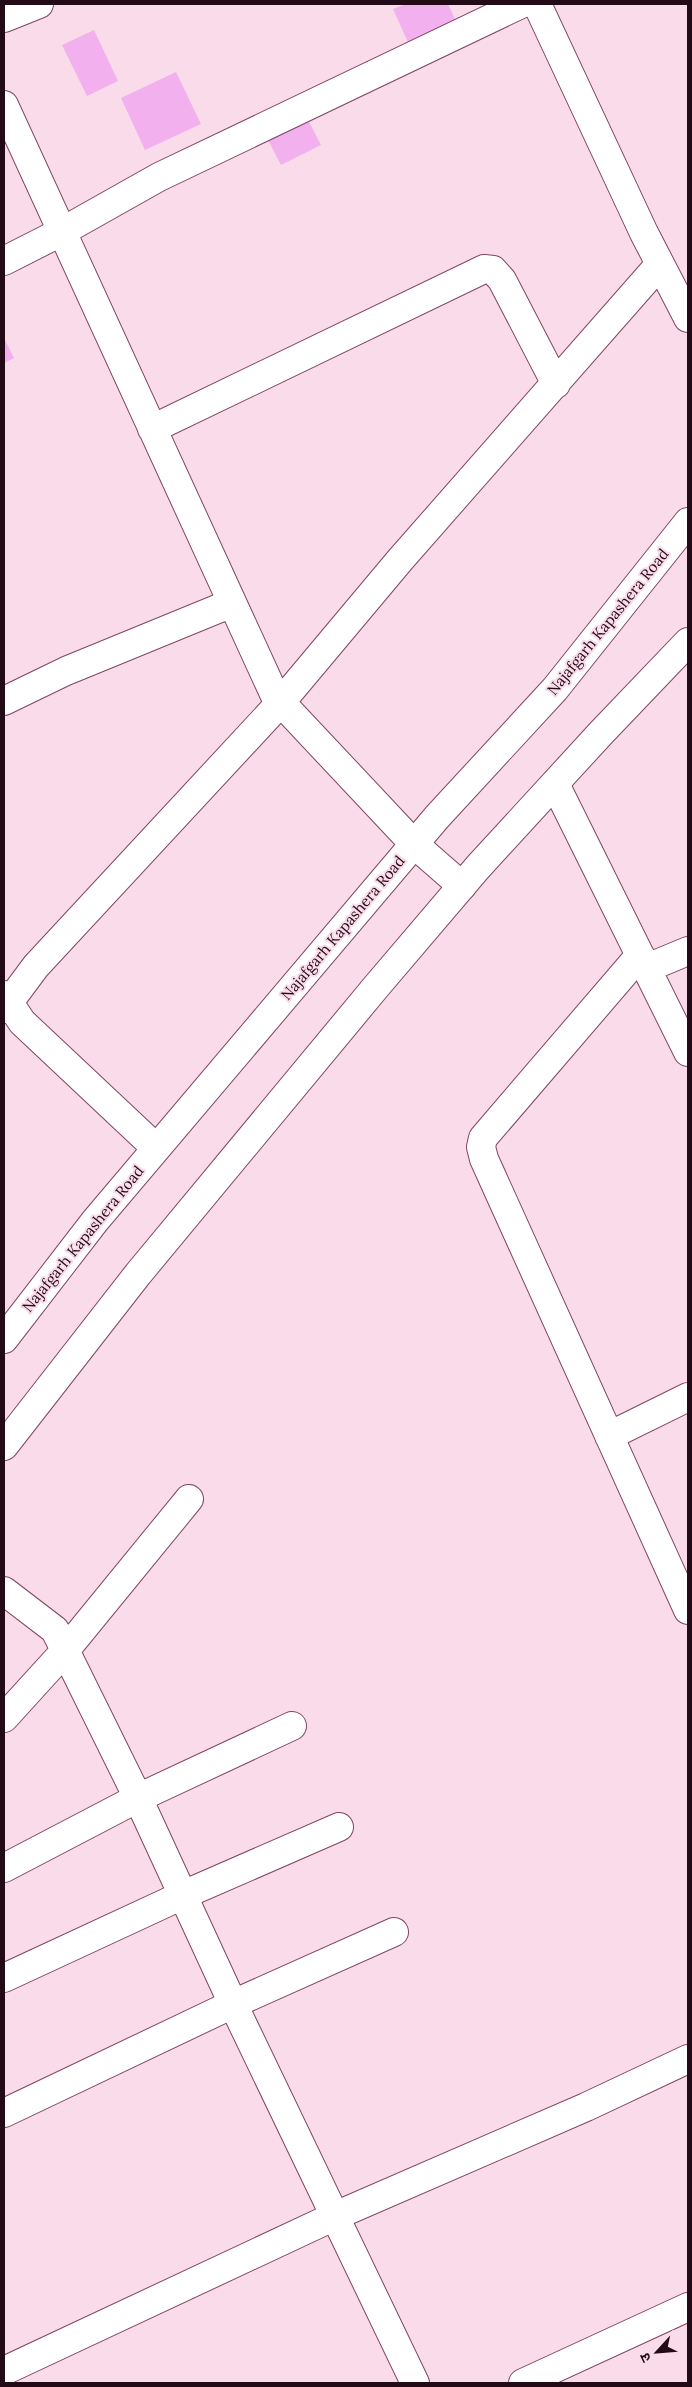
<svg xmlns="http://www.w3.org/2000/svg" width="692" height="2387" font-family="Lora,'Noto Sans Devanagari',serif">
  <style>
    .building { fill: #f2b0ef }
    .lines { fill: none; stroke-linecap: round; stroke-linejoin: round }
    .minor-casing { stroke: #814564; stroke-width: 30 }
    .secondary-casing { stroke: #814564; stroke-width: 30 }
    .minor { stroke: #fff; stroke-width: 28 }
    .secondary { stroke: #fff; stroke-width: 28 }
    .labels { text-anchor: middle; stroke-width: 4; stroke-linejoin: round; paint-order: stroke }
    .street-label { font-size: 15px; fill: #220a17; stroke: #f9dbe9 }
  </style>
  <rect width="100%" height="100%" fill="#f9dbe9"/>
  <path class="building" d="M406,4H448L459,28L411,49L393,9Z
    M94,30L118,81L87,96L62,45Z
    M176,72L201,124L145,150L121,98Z
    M305,114L321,145L281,165L265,134Z
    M4,338L14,358L4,363Z"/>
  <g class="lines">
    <defs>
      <path id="minor" d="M537,4L644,233L688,318
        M4,18L39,4
        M4,105L275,696L414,844L462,886
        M4,261L63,231L159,177L521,4
        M152,429L484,269L493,270L502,280L556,384
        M4,701L66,671L232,603
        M555,784L688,1052
        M640,955L483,1138L481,1147L484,1159L688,1610
        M647,968L688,951
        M4,995L22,1022L156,1148
        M4,1009L36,966L281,702L400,560L660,264
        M609,1436L688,1397
        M4,1591L55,1630L138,1798L233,2004L415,2383
        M4,1718L64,1652L189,1499
        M4,1868L138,1798L292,1726
        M4,1978L183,1895L339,1827
        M4,2113L233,2004L394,1932
        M4,2371L335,2216L586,2107L688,2059
        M523,2383L688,2307"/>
      <path id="secondary" d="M4,1339L95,1221L437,817L555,689L688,522
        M4,1446L138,1274L375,988L478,867L601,733L688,642"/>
    </defs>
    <use href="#minor" class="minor-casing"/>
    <use href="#secondary" class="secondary-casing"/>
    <use href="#minor" class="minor"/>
    <use href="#secondary" class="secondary"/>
  </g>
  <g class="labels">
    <g class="street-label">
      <text transform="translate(608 622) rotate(-51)" y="5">Najafgarh Kapashera Road</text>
      <text transform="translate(343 928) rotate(-50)" y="5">Najafgarh Kapashera Road</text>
      <text transform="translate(83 1239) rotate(-51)" y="5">Najafgarh Kapashera Road</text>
    </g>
  </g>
  <rect width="692" height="2387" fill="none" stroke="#220a17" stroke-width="10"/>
  <g transform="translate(657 2352) rotate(244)" stroke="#f9dbe9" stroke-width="4" paint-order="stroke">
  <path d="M0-4L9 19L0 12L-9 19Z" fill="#220a17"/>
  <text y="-8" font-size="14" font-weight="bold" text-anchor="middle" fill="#220a17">उ</text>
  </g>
</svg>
